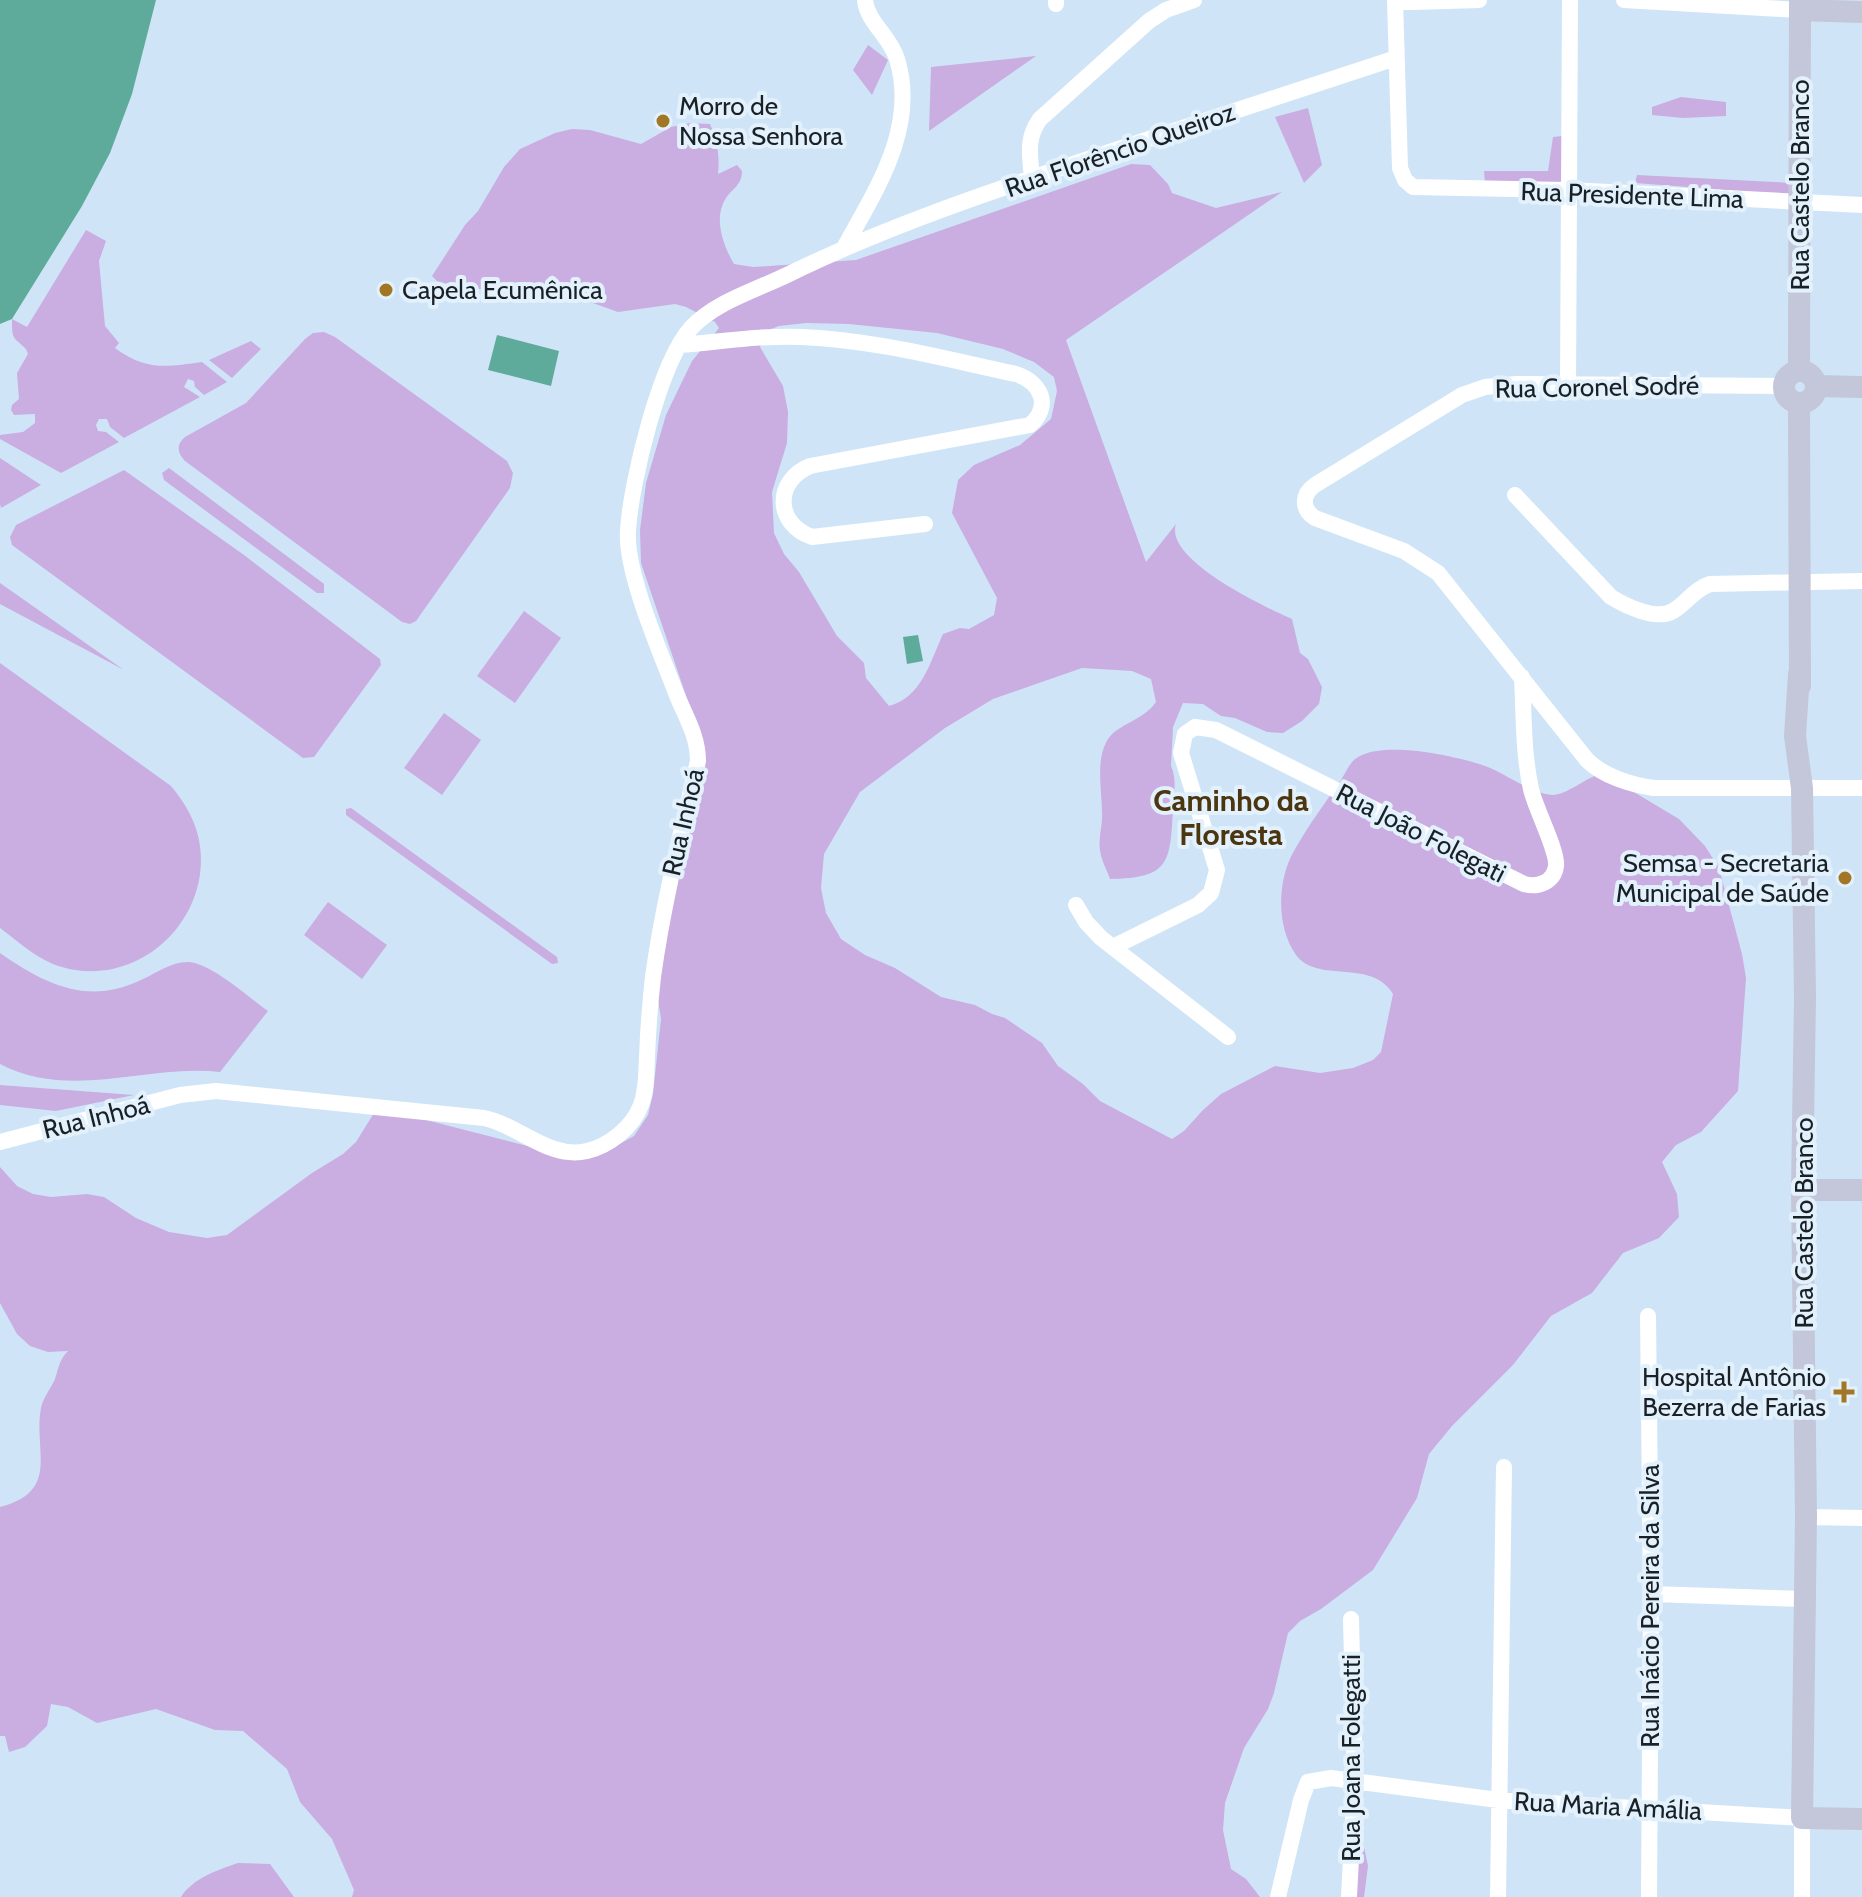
<svg xmlns="http://www.w3.org/2000/svg" width="1862" height="1897" font-family="Cabin,sans-serif">
  <style>
    .green { fill: #caade1; fill-rule: evenodd }
    .water { fill: #5fab9b }
    .lines { fill: none; stroke-linecap: round; stroke-linejoin: round }
    .street { stroke: #fff; stroke-width: 16 }
    .secondary { stroke: #c3c7d9; stroke-width: 22 }
    .poi-dot { fill: #a17726; stroke: #e3f1fc; stroke-width: 3 }
    .labels { text-anchor: middle; stroke-width: 8; stroke-linejoin: round; paint-order: stroke }
    .poi-label { font-size: 26px; fill: #192127; stroke: #e3f1fc; text-anchor: start }
    .street-label { font-size: 26px; fill: #192127; stroke: #e3f1fc }
    .quarter-label { font-size: 30px; font-weight: bold; fill: #4b3610; stroke: #e3f1fc }
  </style>
  <rect width="100%" height="100%" fill="#cfe5f7"/>
  <path class="green" d="M868,45L888,60L872,95L853,70Z
    M1036,56L929,131L931,67Z
    M1681,97L1726,102V116L1683,118L1652,115V107Z
    M1308,108L1322,165L1304,183L1275,117Z
    M690,123L710,124C717,141 720,155 718,174L737,165L742,171C742,185 733,188 726,198C713,218 723,245 734,264L753,267L856,260L1131,164L1150,165L1168,184L1172,193L1216,208L1282,192L1066,340L1146,562L1176,524C1164,560 1265,607 1292,619L1300,653L1308,659L1322,687L1319,704L1302,721L1283,733L1267,732L1235,718L1221,716L1203,704L1183,703L1173,727L1171,766C1177,778 1174,796 1173,809C1170,863 1170,878 1110,879C1107,870 1101,860 1100,850C1098,838 1103,825 1102,813C1102,790 1095,760 1108,739C1119,723 1143,721 1156,702L1151,679L1132,671L1082,668L993,699L945,728L860,792L824,854L821,888L826,913L841,939L865,955L895,968L941,997L975,1005L992,1014L1005,1018L1042,1043L1058,1066L1083,1084L1100,1101L1172,1139L1184,1131L1202,1111L1221,1094L1275,1066L1320,1073L1353,1068L1373,1060L1381,1052L1393,994C1372,958 1317,984 1296,955C1276,927 1277,880 1294,851C1308,826 1325,803 1341,780C1345,774 1349,764 1355,759C1380,739 1457,756 1485,766C1505,773 1532,794 1552,795C1567,795 1585,778 1602,773L1679,819L1705,846L1719,868L1742,954L1746,978L1738,1091L1701,1132L1676,1145L1662,1162L1677,1194L1679,1217L1659,1238L1623,1253L1592,1293L1551,1316L1513,1365L1452,1426L1429,1454L1417,1498L1373,1570L1321,1609L1300,1621L1288,1633L1274,1693L1268,1709L1244,1748L1225,1803L1223,1830L1231,1869L1246,1879L1260,1897H352L354,1890L332,1839L300,1802L287,1769L243,1731L215,1730L156,1709L97,1723L68,1707L51,1704L47,1726L25,1747L9,1752L5,1736H0V1507C61,1491 33,1451 41,1408C43,1398 51,1388 55,1379C59,1367 59,1360 68,1351L48,1352L30,1346L17,1334L0,1303V1167L17,1186L33,1194L51,1197L87,1194L104,1197L136,1218L169,1232L207,1238L227,1235L312,1173L343,1154L356,1142L374,1113L426,1120L547,1151L609,1150L634,1136L648,1115L653,1094L661,1019L654,972L699,734L641,563L640,530L646,483L666,415L692,361L719,328L715,322L686,307L675,304L618,312L590,302L454,286L437,281L432,276L465,225L478,211L504,167L520,149L555,133L572,129L590,130L641,144L671,127ZM806,323L849,324L937,333L1003,349L1034,362L1054,377L1057,391L1051,419L1020,445L974,465L958,480L952,513L997,598L994,615L969,629L960,628L943,634C930,662 922,697 889,706L866,678L864,663L837,636L799,572L784,554L774,533L772,492L787,443L788,412L783,386L760,347L766,331L779,326Z
    M1562,136V184L1485,183L1484,171H1548L1553,137Z
    M1637,175L1794,183V195L1635,183Z
    M86,230L106,241L99,261L105,326L119,343L115,348C146,371 166,367 202,362L227,382L204,395L195,387L194,381L188,379L184,387L200,397L124,438L110,427L107,419H99L96,425L98,431L106,432L119,442L61,473L0,439V435L23,432L35,423V414L14,415L11,410L12,405L19,399L17,373L28,354L26,349C13,336 12,341 12,319L27,327Z
    M324,332L335,337L507,461L513,473L510,488L416,621L410,624L402,622L185,461C177,453 176,444 185,437L246,403L305,339L313,333Z
    M251,341L261,349L232,378L209,360Z
    M0,458L41,485L1,508L0,504Z
    M169,468L324,584V593H317L164,480L162,473Z
    M124,470L244,555L380,659L381,665L314,757L303,758L12,545L10,537L16,525Z
    M0,583L124,670L0,604Z
    M524,611L561,638L515,703L477,676Z
    M0,663L171,786C186,804 197,823 200,846C210,922 137,989 62,967C39,961 19,942 0,928Z
    M444,713L481,740L442,795L404,768Z
    M351,808L557,957L558,963L552,964L346,815V809Z
    M328,902L387,945L362,979L304,935Z
    M0,953C46,985 89,1006 143,979C158,972 173,961 189,962C212,964 248,997 268,1011L220,1072C146,1064 71,1101 0,1064Z
    M0,1085L134,1095L56,1111L0,1105Z
    M1359,1823L1368,1866L1364,1897H1354Z
    M238,1863L270,1864L294,1897H181C193,1878 218,1870 238,1863Z"/>
  <path class="water" d="M0,0H156L132,94L110,153L82,206L12,319L0,324Z
    M497,335L559,351L551,386L488,370Z
    M918,635L923,661L907,664L903,637Z"/>
  <g class="lines">
    <path class="street" d="M1056,0V4
      M1395,0L1400,168L1405,180L1413,187L1569,190L1862,205
      M1395,0L1413,2L1479,0
      M1624,0L1800,10
      M1032,178C1030,155 1026,138 1040,119L1149,21L1166,10L1194,0
      M845,246C876,190 918,127 897,59C890,36 867,22 865,0
      M679,345C720,342 761,335 802,337C875,340 945,359 1016,374C1041,382 1052,406 1030,425L810,466C774,481 775,524 812,537L925,524
      M1568,385L1570,0
      M1783,386L1517,384L1485,387L1462,395L1315,485C1302,494 1301,509 1315,518L1404,551L1438,573L1587,760C1603,776 1631,785 1654,788H1862
      M1515,495L1611,597C1626,606 1656,621 1673,611C1687,603 1694,589 1710,584L1862,581
      M1076,905L1086,922L1101,938L1228,1037
      M1113,947L1198,905L1211,893L1217,870L1181,753L1185,734L1195,727L1216,730L1524,884C1538,888 1554,882 1556,866C1558,851 1535,808 1531,789C1523,753 1524,715 1522,677
      M0,1142L180,1095L216,1091L484,1118C519,1125 549,1160 587,1151C609,1146 633,1127 641,1105C647,1090 646,1073 647,1057C648,1030 650,1004 653,977C663,904 681,833 698,761C698,735 685,716 676,693C660,651 625,572 628,530C631,482 660,362 691,328C715,302 756,290 787,275C887,226 995,190 1100,155C1199,123 1298,90 1396,58
      M1648,1316L1651,1594L1649,1897
      M1806,1517L1862,1518
      M1651,1594L1804,1599
      M1278,1897L1301,1800L1308,1782L1331,1778L1498,1800L1802,1818V1897
      M1349,1897L1355,1781L1351,1619
      M1498,1897L1504,1467"/>
    <path class="secondary" d="M1800,10L1862,12
      M1784 387a16 16 0 1 1 32 0a16 16 0 1 1-32 0Z
      M1799,371L1800,0
      M1816,386L1862,387
      M1799,403L1800,686
      M1799,674L1795,736L1802,788L1805,998L1802,1190L1806,1517L1802,1818L1862,1819
      M1802,1190H1862"/>
  </g>
  <g class="poi-dot">
    <circle cx="663" cy="121" r="8"/>
    <circle cx="386" cy="290" r="8"/>
    <circle cx="1845" cy="878" r="8"/>
    <path d="M1840 1380h8v8h8v8h-8v8h-8v-8h-8v-8h8z"/>
  </g>
  <g class="labels">
    <g class="poi-label">
      <text x="679" y="115">Morro de<tspan x="679" dy="30">Nossa Senhora</tspan></text>
      <text x="402" y="299">Capela Ecumênica</text>
      <text x="1829" y="872" text-anchor="end">Semsa - Secretaria<tspan x="1829" dy="30">Municipal de Saúde</tspan></text>
      <text x="1826" y="1386" text-anchor="end">Hospital Antônio<tspan x="1826" dy="30">Bezerra de Farias</tspan></text>
    </g>
    <g class="street-label">
      <text transform="translate(1120 150) rotate(-19)" y="9">Rua Florêncio Queiroz</text>
      <text transform="translate(1800 185) rotate(-90)" y="9">Rua Castelo Branco</text>
      <text transform="translate(1632 195) rotate(2)" y="9">Rua Presidente Lima</text>
      <text transform="translate(1597 387) rotate(-1)" y="9">Rua Coronel Sodré</text>
      <text transform="translate(683 822) rotate(-77)" y="9">Rua Inhoá</text>
      <text transform="translate(1421 833) rotate(27)" y="9">Rua João Folegati</text>
      <text transform="translate(96 1117) rotate(-14)" y="9">Rua Inhoá</text>
      <text transform="translate(1804 1223) rotate(-90)" y="9">Rua Castelo Branco</text>
      <text transform="translate(1650 1606) rotate(-90)" y="9">Rua Inácio Pereira da Silva</text>
      <text transform="translate(1351 1758) rotate(-90)" y="9">Rua Joana Folegatti</text>
      <text transform="translate(1608 1806) rotate(3)" y="9">Rua Maria Amália</text>
    </g>
    <g class="quarter-label">
      <text x="1231" y="811">Caminho da<tspan x="1231" dy="34">Floresta</tspan></text>
    </g>
  </g>
</svg>
